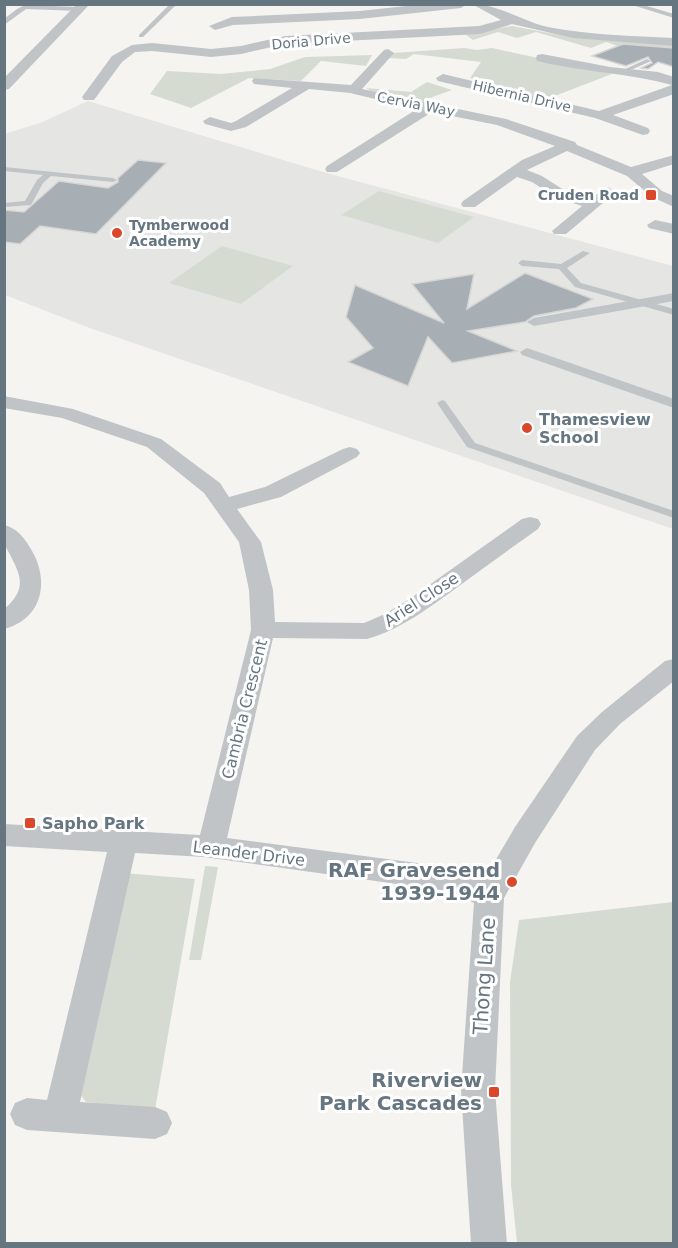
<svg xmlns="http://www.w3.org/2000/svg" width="678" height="1248" font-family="'DejaVu Sans',sans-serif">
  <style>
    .built { fill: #e5e6e4 }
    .green { fill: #d6dbd2 }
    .building { fill: #a7afb4; stroke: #d6d6d4; stroke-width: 1.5 }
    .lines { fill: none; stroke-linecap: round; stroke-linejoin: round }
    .service { fill: #c0c4c7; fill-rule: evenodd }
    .pedestrian { fill: #c0c4c7; fill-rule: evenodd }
    .minor { fill: #c0c4c7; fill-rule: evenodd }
    .poi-dot { fill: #da472b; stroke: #fff; stroke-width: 2 }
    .labels { text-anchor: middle; stroke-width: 6; stroke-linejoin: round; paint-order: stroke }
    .far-street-label { font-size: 14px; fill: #657681; stroke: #fff }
    .far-poi-label { font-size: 14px; font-weight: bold; fill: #657681; stroke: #fff; text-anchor: end }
    .poi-label { font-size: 16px; font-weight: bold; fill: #657681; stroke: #fff; text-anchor: start }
    .street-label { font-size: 16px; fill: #657681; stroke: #fff }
    .near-poi-label { font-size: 20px; font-weight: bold; fill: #657681; stroke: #fff; text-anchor: end }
    .near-street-label { font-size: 20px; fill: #657681; stroke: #fff }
  </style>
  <rect width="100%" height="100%" fill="#f5f4f1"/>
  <path class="built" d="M88,101L323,172L673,266V529L87,327L5,295L4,134L40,123Z"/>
  <path class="green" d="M512,26L576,38L673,45V54H641L606,42L591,48L536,32L517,38L498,32L473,40L465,34Z
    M464,48L477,50L492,48L612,74L547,99L470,78L481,62L414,54L406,59L388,58L393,53Z
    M372,55L366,66L321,61L301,81L249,78L191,108L150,94L167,71L221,74L270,69L305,57Z
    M427,82L452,90L427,99L433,104L374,93L366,88L411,92Z
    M379,191L474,217L438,243L341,215Z
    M222,246L293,266L241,304L169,283Z
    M205,866L218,867L201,960H189Z
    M124,873L195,879L155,1110L86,1102L79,1093Z
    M673,902V1243H517L511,1185L510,982L519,920Z"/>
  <path class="building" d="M623,44L674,48V67L658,62L648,69L641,68L652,63L648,57L626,66L592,56Z
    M138,160L166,163L96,234L40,226L20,244L4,242V210L24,212L59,181L108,188L118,182V178Z
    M525,273L593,299L576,308L534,316L525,322L468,331L517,351L452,363L428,337L408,386L348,362L373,348L346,317L355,285L444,323L412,284L474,274L467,309Z"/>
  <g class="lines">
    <path class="service" d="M170,4H177L143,37H139V35Z
      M629,4H640L674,14V18Z
      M25,5L79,7L82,9L79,11L26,9L4,25V19L17,9Z
      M647,59L650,61L649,62L626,72L621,71Z
      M4,167L113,178L117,180L113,182L51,176L43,183L31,205L4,207V203L25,201L37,180L43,175L4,171Z
      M583,251L590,253L567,268L581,283L674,309V315L575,287L559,269L522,266L518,263L522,260L561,264Z
      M442,400L445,401L475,443L674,511V518L467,447L437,403Z"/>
    <path class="pedestrian" d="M674,293V301L534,326L527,322L534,318Z
      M527,348L674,399V408L522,355L520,352Z"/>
    <path class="minor" d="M77,4H90L9,89L4,90V78Z
      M424,4H467L461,8L360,19L233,25L215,30L209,26L232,17L360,11Z
      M472,4C498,4 522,21 548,27C589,35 632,36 674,38V46L573,38L512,24L480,34L285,44L241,54L211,57L152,51L135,52L122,62L94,100H84L82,97L112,56L132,45L152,43L211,49L241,46L285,36L479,26L501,20Z
      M388,49L394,53L362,89L506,119L575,142L577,145L631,167L674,155V164L642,174L662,191L674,196V207L652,197L627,176L567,151L527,170L542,176L567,192L591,198L608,187L616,192L566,234H554L552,231L582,206L557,198L532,182L517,177L475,207H463L461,204L463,201L522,160L555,146L497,125L432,112L337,172H327L325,169L327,166L417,109L350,93L309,89L246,127L231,131L205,124L203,121L210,117L231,123L236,121L292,88L254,84L252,81L254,78L351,85L384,50Z
      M542,54L610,67L658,72L674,77V94L613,115L648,128L650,131L648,134L643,135L595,118L438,81L436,78L443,74L599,111L672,85C629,73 582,72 537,61L536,58L537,55Z
      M655,220L674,224V234L649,228L647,225Z
      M4,396L73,409L161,439L220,483L229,497L265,487L343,449L350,447L357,449L360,453L357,457L281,497L237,509L261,542L273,590L275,622L364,623L385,614L411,598L522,519L530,517L538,519L541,524L538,529C511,548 485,567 459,586C430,607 402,629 367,639L273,638L227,838L440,866L484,880L515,827L577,736L602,712L665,661L674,659V681L620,724L595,750L535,843L504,898L495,1090L507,1244H471L461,1090L474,903L459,895L440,890L204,857L135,853L80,1102L155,1107L167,1112L172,1123L167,1134L155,1139L27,1130L15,1125L10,1114L15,1103L27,1098L47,1100L107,852L4,846V824L200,835L251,630L249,590L239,542L204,493L147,447L62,418L4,408Z
      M4,525C16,528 23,536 29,546C50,577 45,618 4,629V609C32,586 17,570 5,545C3,540 4,531 4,525Z"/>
  </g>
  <g class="poi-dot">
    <rect x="645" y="189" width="12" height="12" rx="3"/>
    <circle cx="117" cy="233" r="6"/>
    <circle cx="527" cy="428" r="6"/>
    <rect x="24" y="817" width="12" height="12" rx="3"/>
    <circle cx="512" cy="882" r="6"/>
    <rect x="488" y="1086" width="12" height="12" rx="3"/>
  </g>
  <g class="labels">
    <g class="far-street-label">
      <text transform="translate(311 41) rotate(-5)" y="5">Doria Drive</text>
      <text transform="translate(522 96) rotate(13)" y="5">Hibernia Drive</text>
      <text transform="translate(416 104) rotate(11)" y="5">Cervia Way</text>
    </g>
    <g class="far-poi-label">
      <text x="639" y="200">Cruden Road</text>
      <text x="129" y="230" text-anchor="start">Tymberwood<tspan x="129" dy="16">Academy</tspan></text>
    </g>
    <g class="poi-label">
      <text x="539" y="425">Thamesview<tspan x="539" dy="18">School</tspan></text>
      <text x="42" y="829">Sapho Park</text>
    </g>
    <g class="street-label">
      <text transform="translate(421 599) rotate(-33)" y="6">Ariel Close</text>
      <text transform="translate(244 709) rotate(-76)" y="6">Cambria Crescent</text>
      <text transform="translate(249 853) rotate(7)" y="6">Leander Drive</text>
    </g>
    <g class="near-poi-label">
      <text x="500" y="877">RAF Gravesend<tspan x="500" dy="23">1939-1944</tspan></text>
      <text x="482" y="1087">Riverview<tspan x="482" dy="23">Park Cascades</tspan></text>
    </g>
    <g class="near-street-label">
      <text transform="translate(484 976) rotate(-86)" y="7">Thong Lane</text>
    </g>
  </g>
  <rect width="678" height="1248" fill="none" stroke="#657681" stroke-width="12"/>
</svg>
